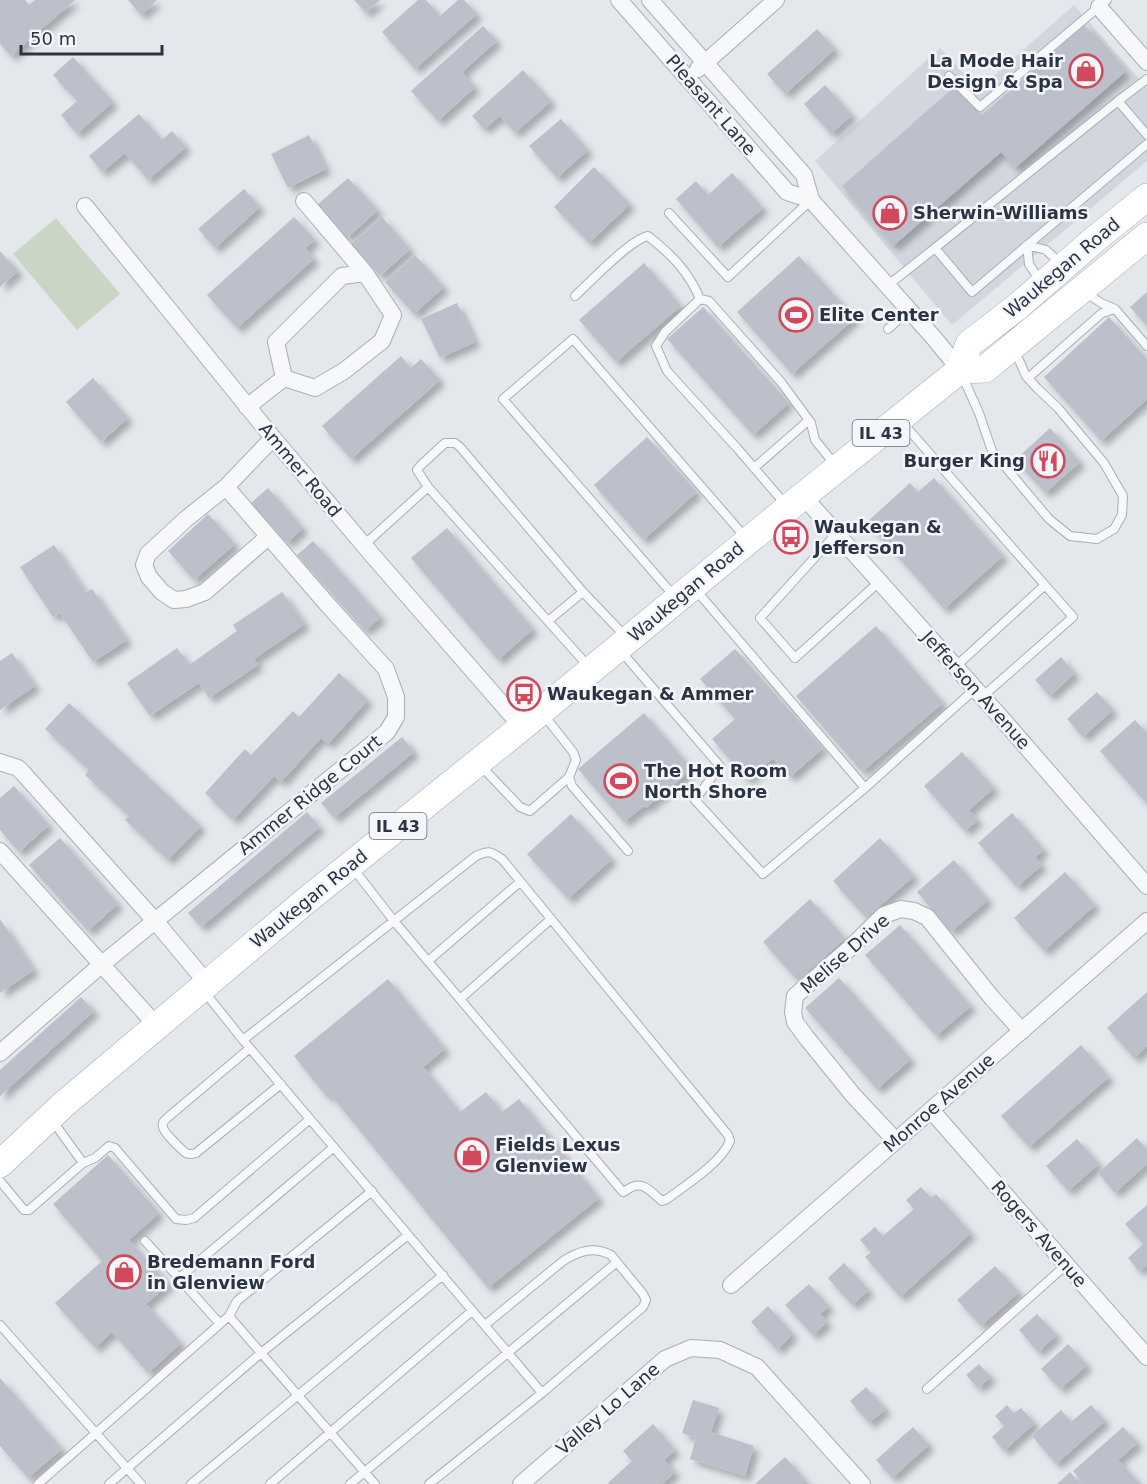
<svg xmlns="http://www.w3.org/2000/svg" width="1147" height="1484" font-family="'DejaVu Sans',sans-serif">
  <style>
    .built { fill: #d2d6de }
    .green { fill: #c9d6c5 }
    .building { fill: #bbc0ca; filter: url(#shadow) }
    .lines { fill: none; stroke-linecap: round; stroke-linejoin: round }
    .service-casing { stroke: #a9aeb7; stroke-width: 10 }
    .minor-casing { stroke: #a9aeb7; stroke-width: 18 }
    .primary-casing { stroke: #a3abb8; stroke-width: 28 }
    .service { stroke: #f7f8fa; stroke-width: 8 }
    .minor { stroke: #f7f8fa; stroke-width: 16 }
    .primary { stroke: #fff; stroke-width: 27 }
    .labels { text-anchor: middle; stroke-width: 5; stroke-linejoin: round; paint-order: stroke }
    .shield { fill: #f4f6f9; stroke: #676e7b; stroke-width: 1.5 }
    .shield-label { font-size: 16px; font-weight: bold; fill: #2b3445 }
    .poi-label { font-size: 18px; font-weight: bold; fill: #2b3445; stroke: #f4f6f9; text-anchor: start }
    .street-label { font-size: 18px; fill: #2b3445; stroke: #f4f6f9 }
  </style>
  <defs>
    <filter id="shadow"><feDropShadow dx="5.5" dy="5.5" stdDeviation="3" flood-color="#0004"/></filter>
  </defs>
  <rect width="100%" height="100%" fill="#e4e7ec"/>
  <path class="built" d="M1074,5L1147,88V161L952,325L815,161L940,48L979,89Z"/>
  <path class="green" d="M56,218L120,294L77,330L13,254Z"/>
  <path class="building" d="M0,0H25L29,5L35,0H75L11,56L0,44Z
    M128,0H157L141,15Z
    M354,0H380L366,13Z
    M418,0H426L440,16L458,0H464L477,14L415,69L382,32Z
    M1084,25L1125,72L1015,168L1001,152L893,246L842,186L954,87L980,117Z
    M483,26L497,41L462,72L475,87L438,121L411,91Z
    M817,29L835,49L785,94L767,74Z
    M73,57L113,102L77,134L61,115L77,101L53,75Z
    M523,70L551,101L515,133L500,116L484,129L472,116Z
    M825,85L852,115L831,134L804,104Z
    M139,114L162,140L172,131L186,147L148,180L125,153L102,172L89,156Z
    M561,119L588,150L557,178L529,146Z
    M309,135L326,169L288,188L271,154Z
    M594,167L630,204L589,243L554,207Z
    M732,173L763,208L718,247L676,199L696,181L708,195Z
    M348,178L378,210L347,238L317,205Z
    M244,189L260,207L215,248L198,229Z
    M294,217L315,240L305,248L314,259L237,328L207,295Z
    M382,217L410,249L380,276L351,244Z
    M0,251L18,271L0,287Z
    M415,255L444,287L414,314L385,282Z
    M799,256L855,318L792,374L737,312Z
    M644,263L681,306L616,362L579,320Z
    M1147,292V326L1130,307Z
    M457,303L475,342L440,358L421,319Z
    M703,307L789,403L753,435L667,339Z
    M1109,317L1147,359V399L1101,441L1044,377Z
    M401,356L411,368L421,359L440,380L351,459L322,426Z
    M93,378L128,418L101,442L66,402Z
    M1050,428L1080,462L1045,493L1015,460Z
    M647,437L697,492L643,540L594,485Z
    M934,478L1003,556L944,609L867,522L910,483L918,492Z
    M268,488L303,528L287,543L251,503Z
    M208,514L235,544L194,580L168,551Z
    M447,528L533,629L498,660L411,558Z
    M313,541L381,617L365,631L297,555Z
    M54,545L86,593L92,589L127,640L93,662L60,613L53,617L20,567Z
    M282,592L305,624L254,659L258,665L209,698L199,683L150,716L127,683L177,648L189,665L237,631L233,625Z
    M876,626L943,703L862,772L796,696Z
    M735,649L823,748L790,777L773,758L747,780L712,739L735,719L700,679Z
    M12,653L35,686L0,710V661Z
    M1061,657L1075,673L1050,696L1035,680Z
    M339,673L368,700L328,744L321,738L281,782L274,776L233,820L205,793L245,749L251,755L293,711L299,717Z
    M1097,692L1113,710L1083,737L1067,719Z
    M69,703L201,826L168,860L125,820L129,816L85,775L89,770L45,729Z
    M644,713L692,769L646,808L644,806L624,822L578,769Z
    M1135,720L1147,733V804L1100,751Z
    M402,737L414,752L334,818L321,803Z
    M962,752L994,788L969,810L978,820L965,831L924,786Z
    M14,786L49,825L19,852L0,830V798Z
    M307,812L320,827L201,927L188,913Z
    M1012,813L1044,850L1035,857L1042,865L1017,887L978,843Z
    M571,814L612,859L568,899L527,854Z
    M60,838L118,904L88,931L29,865Z
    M880,838L914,876L866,918L833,881Z
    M954,860L988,900L951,932L917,892Z
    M1065,872L1095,905L1044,951L1014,918Z
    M810,899L845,938L798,981L763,942Z
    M0,919L34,970L0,993Z
    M900,925L971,1006L936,1036L865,955Z
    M839,978L911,1059L877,1089L805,1008Z
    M388,979L445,1049L423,1067L460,1112L486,1092L502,1112L519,1099L599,1198L488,1288L330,1094L327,1097L294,1056Z
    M1147,992V1046L1134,1058L1107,1028Z
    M81,997L94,1011L0,1096V1070Z
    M1081,1045L1109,1077L1029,1147L1001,1116Z
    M1137,1138L1147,1149V1164L1115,1193L1098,1173Z
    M1077,1139L1099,1164L1068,1191L1046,1166Z
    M108,1155L159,1213L129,1240L169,1284L146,1304L181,1343L148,1373L112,1332L95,1348L55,1303L102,1261L53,1204Z
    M921,1187L931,1198L936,1194L971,1233L900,1297L865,1257L871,1252L860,1240L875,1227L883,1236L914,1209L906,1200Z
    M1147,1205V1265L1139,1271L1128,1258L1143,1244L1125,1224Z
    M844,1263L869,1290L852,1305L828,1278Z
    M995,1266L1019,1292L981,1326L957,1300Z
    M809,1284L829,1306L820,1314L827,1322L813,1335L785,1305Z
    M768,1306L793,1334L777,1350L751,1322Z
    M1037,1314L1057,1335L1038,1352L1019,1330Z
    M1068,1344L1087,1365L1060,1389L1041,1369Z
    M979,1364L991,1377L978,1388L966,1375Z
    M0,1378L62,1449L28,1478L0,1446Z
    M866,1387L886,1409L869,1423L850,1401Z
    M693,1400L719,1408L711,1432L754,1446L745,1476L690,1459L696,1438L682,1433Z
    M1007,1405L1014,1413L1021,1408L1035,1423L1004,1451L992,1437L1004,1426L995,1416Z
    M1091,1405L1105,1421L1056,1464L1032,1436L1061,1410L1071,1422Z
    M653,1424L675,1450L664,1460L675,1472L662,1484H609L608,1483L632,1461L623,1451Z
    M913,1427L929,1445L892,1478L876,1460Z
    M1123,1427L1138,1443L1118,1460L1140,1484H1084L1073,1471Z
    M785,1457L809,1484H755Z
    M1070,1472L1080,1484H1057Z"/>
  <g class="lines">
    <defs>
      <path id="service" d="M949,76L980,107L1107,0
        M1147,79L1118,101L1147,135
        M669,213L728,277L811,200
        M935,248L1118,101
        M1040,281L1029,264L1027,245L1046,250L1061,264
        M887,286L935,248L972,292L1147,144
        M1085,292L1101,303L1115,309L1147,346
        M575,296C590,282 631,239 648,236C671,254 689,272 700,299
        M888,329L909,310
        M961,373L979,413L992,451L1049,519L1070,536L1097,539L1114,529L1122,515L1123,496L1104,463L1058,408L1037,388L1026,376L1019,360L1011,351
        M1028,378L1102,313L1115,309
        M901,421L1073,617L982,697
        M754,468L809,420
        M428,487L417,470L420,466L445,443H455L460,447L583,592
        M786,505L737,448L667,371L656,346L665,332L700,299L709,301L781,382L811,423L815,440L836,466
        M836,534L760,618L795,658L879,582
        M364,545L428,487L589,667
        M675,597L503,399L573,339L746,538
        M548,621L583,592L626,637
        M620,650L720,766L695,800L763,874L865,788L695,589
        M955,667L1045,585
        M543,714L573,752L576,760L569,777L572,786L628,851
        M481,766L520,807L530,811L569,777
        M865,788L975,689
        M428,961L520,882
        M203,990L243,1040L542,1393
        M460,999L551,919
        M243,1040L476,856C489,850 490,851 502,859L728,1135L730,1141C721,1163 686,1185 667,1199L662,1201C653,1194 644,1181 632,1187C629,1188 626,1191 623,1192L394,921L352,867
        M250,1048L167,1118C164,1121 162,1122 163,1127C163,1132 182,1150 186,1153C191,1155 192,1154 196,1153L281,1084
        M52,1120L83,1163L95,1158L109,1146L115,1148L176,1219L186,1220L194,1218L310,1119
        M0,1181L24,1210H29L83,1163
        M145,1241L179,1278L220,1324
        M179,1278L334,1147
        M229,1316L375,1484
        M0,1325L141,1484
        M927,1389L1066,1265
        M38,1484L229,1316L237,1301L372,1191
        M109,1484L261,1353L408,1235
        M191,1484L443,1275
        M270,1484L472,1311
        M350,1484L617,1262
        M429,1484L542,1393L643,1307L646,1300L643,1294L611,1255C593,1246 579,1251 563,1261L485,1325"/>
      <path id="minor" d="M619,0L787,192L811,200
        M650,0L804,175L811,200L934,338L960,370
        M1099,7L1147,62
        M698,69L776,0
        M304,201L365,273
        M85,206L273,438L374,557L522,727
        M247,407L284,378L276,342L342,276L365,273L393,315L382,341L344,371L315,388L284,378
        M226,487L186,519L148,554L144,565L149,577L162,592L174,600L186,599L205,592L268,537
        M803,496L1004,721L1147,886
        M0,762L18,768L23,773L156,922L207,983
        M0,851L156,1025
        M0,1053L101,965L387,732L396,717V697L386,669L327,604L226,487L273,438
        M931,1110L1147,1357
        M896,1141L853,1095L806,1037L795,1022L793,1012L795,996L849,949L884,915L901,909L914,911L927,917L992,998L1022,1031
        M731,1285L1147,921
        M521,1484L665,1359L691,1348L720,1350L757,1367L862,1484"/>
      <path id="primary" d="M960,370L985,369L1147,236
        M0,1164L64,1104L308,899L522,727L788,508L960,370L969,344L1017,307L1094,240L1147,197"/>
    </defs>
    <use href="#service" class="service-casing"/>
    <use href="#minor" class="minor-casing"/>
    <use href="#primary" class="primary-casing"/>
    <use href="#service" class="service"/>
    <use href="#minor" class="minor"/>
    <use href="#primary" class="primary"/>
  </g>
  <defs>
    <symbol id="shop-ring" viewBox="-11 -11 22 22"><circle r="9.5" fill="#f4f6f9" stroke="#d1495b" stroke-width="1.5"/><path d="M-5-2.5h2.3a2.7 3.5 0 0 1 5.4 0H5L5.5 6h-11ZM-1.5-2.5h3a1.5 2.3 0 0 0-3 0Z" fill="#d1495b"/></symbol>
    <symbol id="stadium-ring" viewBox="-11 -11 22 22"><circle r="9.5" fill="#f4f6f9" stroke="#d1495b" stroke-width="1.5"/><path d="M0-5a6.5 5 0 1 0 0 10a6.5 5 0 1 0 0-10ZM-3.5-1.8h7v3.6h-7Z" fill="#d1495b"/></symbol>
    <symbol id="restaurant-ring" viewBox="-11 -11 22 22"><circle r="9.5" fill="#f4f6f9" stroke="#d1495b" stroke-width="1.5"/><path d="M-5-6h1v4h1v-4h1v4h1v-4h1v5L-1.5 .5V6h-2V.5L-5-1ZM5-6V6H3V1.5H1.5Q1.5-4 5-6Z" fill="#d1495b"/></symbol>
    <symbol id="bus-ring" viewBox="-11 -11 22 22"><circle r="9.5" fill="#f4f6f9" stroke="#d1495b" stroke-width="1.5"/><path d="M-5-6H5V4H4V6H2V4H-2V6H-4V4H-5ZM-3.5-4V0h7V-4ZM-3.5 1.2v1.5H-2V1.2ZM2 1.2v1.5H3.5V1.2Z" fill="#d1495b"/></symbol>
  </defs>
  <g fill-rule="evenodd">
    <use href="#shop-ring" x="1067" y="52" width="38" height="38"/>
    <use href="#shop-ring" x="871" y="194" width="38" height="38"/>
    <use href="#stadium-ring" x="777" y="296" width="38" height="38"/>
    <use href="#restaurant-ring" x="1029" y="442" width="38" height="38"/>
    <use href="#bus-ring" x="772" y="518" width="38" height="38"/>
    <use href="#bus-ring" x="505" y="675" width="38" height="38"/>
    <use href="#stadium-ring" x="602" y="762" width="38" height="38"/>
    <use href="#shop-ring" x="453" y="1136" width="38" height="38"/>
    <use href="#shop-ring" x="105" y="1253" width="38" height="38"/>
  </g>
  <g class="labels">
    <g class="shield">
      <rect x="852.5" y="420" width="57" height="26" rx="4.5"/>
      <rect x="369.5" y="813" width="57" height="26" rx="4.5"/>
    </g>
    <g class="shield-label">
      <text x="881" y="439">IL 43</text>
      <text x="398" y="832">IL 43</text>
    </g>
    <g class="poi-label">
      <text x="1063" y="67" text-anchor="end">La Mode Hair<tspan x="1063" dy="21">Design &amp; Spa</tspan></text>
      <text x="913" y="219">Sherwin-Williams</text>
      <text x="819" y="321">Elite Center</text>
      <text x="1025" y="467" text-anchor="end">Burger King</text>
      <text x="814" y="533">Waukegan &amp;<tspan x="814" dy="21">Jefferson</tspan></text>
      <text x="547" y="700">Waukegan &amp; Ammer</text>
      <text x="644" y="777">The Hot Room<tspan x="644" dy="21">North Shore</tspan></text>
      <text x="495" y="1151">Fields Lexus<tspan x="495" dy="21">Glenview</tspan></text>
      <text x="147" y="1268">Bredemann Ford<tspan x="147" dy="21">in Glenview</tspan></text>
    </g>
    <g class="street-label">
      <text transform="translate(711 105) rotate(49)" y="6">Pleasant Lane</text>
      <text transform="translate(1062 268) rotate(-40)" y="6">Waukegan Road</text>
      <text transform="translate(300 470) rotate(50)" y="6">Ammer Road</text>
      <text transform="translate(686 592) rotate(-40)" y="6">Waukegan Road</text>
      <text transform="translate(976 690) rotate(48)" y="6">Jefferson Avenue</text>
      <text transform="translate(310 795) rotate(-39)" y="6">Ammer Ridge Court</text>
      <text transform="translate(309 899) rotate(-39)" y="6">Waukegan Road</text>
      <text transform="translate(845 954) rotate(-41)" y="6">Melise Drive</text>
      <text transform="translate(939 1103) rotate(-41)" y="6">Monroe Avenue</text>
      <text transform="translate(1039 1234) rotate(49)" y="6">Rogers Avenue</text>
      <text transform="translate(608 1409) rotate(-41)" y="6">Valley Lo Lane</text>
    </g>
  </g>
  <path d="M21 45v9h141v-9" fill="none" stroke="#2b3445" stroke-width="3"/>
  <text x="30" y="45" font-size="18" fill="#2b3445" stroke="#f4f6f9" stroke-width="4.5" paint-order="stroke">50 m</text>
</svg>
